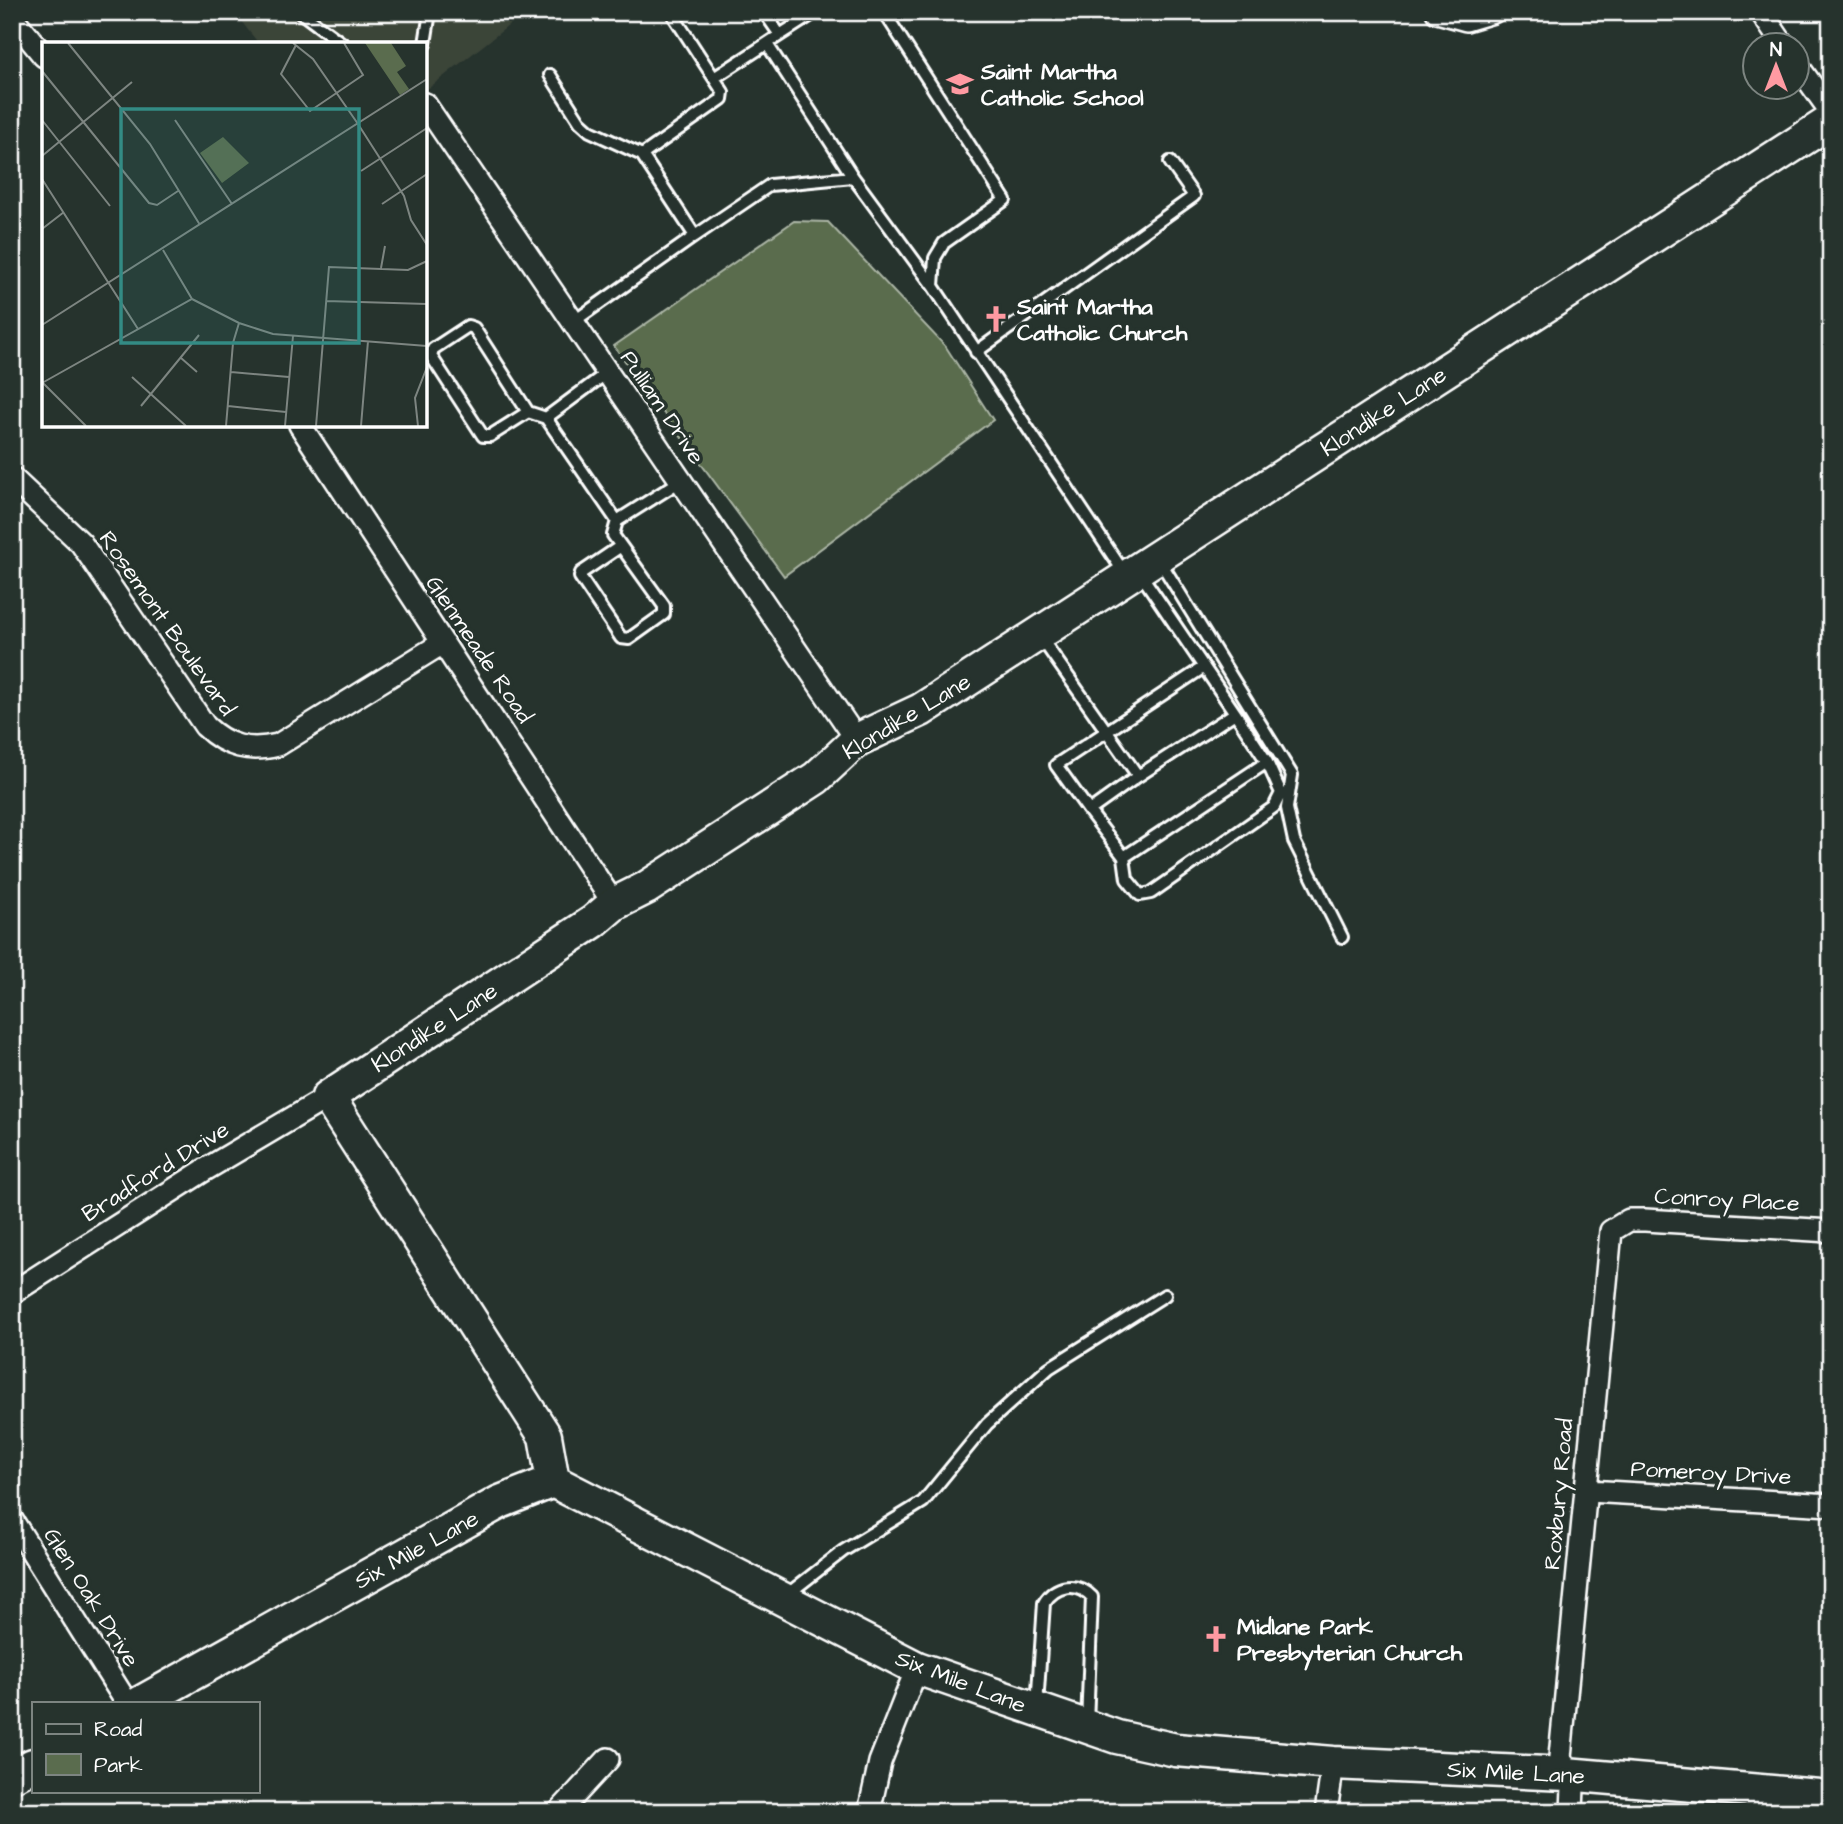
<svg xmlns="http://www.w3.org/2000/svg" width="1843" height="1824" font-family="'Architects Daughter',sans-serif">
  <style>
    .built { fill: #3b4439 }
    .green { fill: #5a6c4e; stroke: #acb6a6; stroke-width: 2 }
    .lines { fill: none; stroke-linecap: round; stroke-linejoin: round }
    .lane-casing { stroke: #fff; stroke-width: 16 }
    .street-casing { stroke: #fff; stroke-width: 26 }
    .secondary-casing { stroke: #fff; stroke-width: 37 }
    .lane { stroke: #26332d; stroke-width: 10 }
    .street { stroke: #26332d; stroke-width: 21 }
    .secondary { stroke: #26332d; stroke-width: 32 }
    .labels { text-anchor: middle; stroke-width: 7; stroke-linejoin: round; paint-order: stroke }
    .poi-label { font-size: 23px; font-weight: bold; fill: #fff; stroke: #26332d; text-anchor: start }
    .street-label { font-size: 23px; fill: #fff; stroke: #26332d }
    .inset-road { fill: none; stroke: #7d8581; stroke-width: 2 }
    .view { fill: #338b84; fill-opacity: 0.15; stroke: #338b84; stroke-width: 3.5 }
    .inset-edge { fill: none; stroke: #fff; stroke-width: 3.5 }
  </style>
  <rect width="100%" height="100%" fill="#26332d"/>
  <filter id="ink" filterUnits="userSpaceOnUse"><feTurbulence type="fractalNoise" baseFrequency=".0143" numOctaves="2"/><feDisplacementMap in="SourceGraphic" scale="14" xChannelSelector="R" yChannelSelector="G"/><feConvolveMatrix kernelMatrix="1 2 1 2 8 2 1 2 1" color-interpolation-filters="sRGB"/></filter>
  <g filter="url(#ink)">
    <path class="built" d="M234,12H526L425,91V44H259Z"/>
    <path class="green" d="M794,221L828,222L946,347L993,420L784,576L614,346Z"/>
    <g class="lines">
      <defs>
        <path id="lane" d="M300,12L343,44
          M764,12L780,35L816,12
          M884,12L1005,200L944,243L935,258L933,286L1125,574
          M425,44L430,12
          M767,44L853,177
          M550,75L580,122L590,131L642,155
          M714,78L780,35
          M695,236L770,185L853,177L933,286
          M573,322L695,236L642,155L722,99L723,92L671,12
          M976,352L1194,196L1170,162
          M608,372L546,418L617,521
          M528,412L490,436H483L431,356L433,349L468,326L474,328L528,412L546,418
          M621,546L581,573L580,577L621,638L629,639L664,614V606L613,535L617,521L682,480
          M1158,558L1292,775L1287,808L1294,841L1342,937
          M1039,635L1138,776L1235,713L1140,573
          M1138,776L1089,811L1124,857L1267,762L1235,713
          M1089,811L1056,765L1204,667
          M1124,857L1127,879L1140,895L1151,893L1274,807L1281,793L1267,762
          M784,1597L843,1551L923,1502L987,1424L1049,1368L1165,1295
          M1037,1706L1044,1603C1055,1585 1077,1581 1092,1597L1087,1724"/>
        <path id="street" d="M1437,12L1466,20L1493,12
          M1761,12L1784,46
          M12,17L44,56
          M1798,66L1831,112
          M425,104L857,740
          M300,425L614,904
          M12,478L81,543L205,726C227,747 249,752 278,745L441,644
          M12,1293L203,1171L328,1097
          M1588,1491L1831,1505
          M12,1520L127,1703
          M559,1812L608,1759
          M869,1812L880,1762L917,1668
          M1326,1812L1333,1763
          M1572,1812L1573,1787L1560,1757L1611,1231L1629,1220H1645L1831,1231"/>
        <path id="secondary" d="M553,1481L545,1436L328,1097L593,922L614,904L646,888L816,778L857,740L921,710L1831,121
          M140,1703L500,1502L553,1481L917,1668L1117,1737L1176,1750L1333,1763L1566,1774L1831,1797
          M12,1776L33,1765"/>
      </defs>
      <use href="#lane" class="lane-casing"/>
      <use href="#street" class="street-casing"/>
      <use href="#secondary" class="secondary-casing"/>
      <use href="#lane" class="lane"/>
      <use href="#street" class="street"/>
      <use href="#secondary" class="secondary"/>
    </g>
  </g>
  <defs>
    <symbol id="school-bare" viewBox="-9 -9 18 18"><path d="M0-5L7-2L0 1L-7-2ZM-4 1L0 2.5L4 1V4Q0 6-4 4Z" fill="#ff9aa2" stroke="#26332d" stroke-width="2.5" paint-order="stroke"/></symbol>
    <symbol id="church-bare" viewBox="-9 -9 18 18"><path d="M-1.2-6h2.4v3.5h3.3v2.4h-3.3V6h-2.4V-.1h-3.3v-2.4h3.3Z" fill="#ff9aa2" stroke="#26332d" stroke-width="2.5" paint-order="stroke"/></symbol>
  </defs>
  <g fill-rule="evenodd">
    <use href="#school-bare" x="941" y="65" width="38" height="38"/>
    <use href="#church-bare" x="977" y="300" width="38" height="38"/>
    <use href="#church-bare" x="1197" y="1620" width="38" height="38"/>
  </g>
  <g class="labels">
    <g class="poi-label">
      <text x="981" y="79">Saint Martha<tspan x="981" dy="26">Catholic School</tspan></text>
      <text x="1017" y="314">Saint Martha<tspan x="1017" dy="26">Catholic Church</tspan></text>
      <text x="1237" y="1634">Midlane Park<tspan x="1237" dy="26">Presbyterian Church</tspan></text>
    </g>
    <g class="street-label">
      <text transform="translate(663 407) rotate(56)" y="8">Pulliam Drive</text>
      <text transform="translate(1383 411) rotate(-33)" y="8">Klondike Lane</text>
      <text transform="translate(168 623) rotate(55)" y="8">Rosemont Boulevard</text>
      <text transform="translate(480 649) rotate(56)" y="8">Glenmeade Road</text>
      <text transform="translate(906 716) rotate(-31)" y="8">Klondike Lane</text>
      <text transform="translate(434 1027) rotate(-33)" y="8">Klondike Lane</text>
      <text transform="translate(155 1171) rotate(-32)" y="8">Bradford Drive</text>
      <text transform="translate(1727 1199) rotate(3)" y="8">Conroy Place</text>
      <text transform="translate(1711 1472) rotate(3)" y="8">Pomeroy Drive</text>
      <text transform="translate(1558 1494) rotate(-85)" y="8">Roxbury Road</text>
      <text transform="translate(416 1549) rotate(-29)" y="8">Six Mile Lane</text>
      <text transform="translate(92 1597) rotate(58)" y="8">Glen Oak Drive</text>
      <text transform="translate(961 1681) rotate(21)" y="8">Six Mile Lane</text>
      <text transform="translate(1516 1772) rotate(3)" y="8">Six Mile Lane</text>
    </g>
  </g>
  <g transform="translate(42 42)">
    <rect width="385" height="385" fill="#26332d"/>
    <path d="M323,1H349L364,24L355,30L367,47L358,53ZM181,95L207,121L180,141L158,111Z" fill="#5a6c4e"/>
    <path class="inset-road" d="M26,1L108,102L158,183M251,1L271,17L316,82L362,154L369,178L385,203M254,3L239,32L268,69L321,33L302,1M0,29L107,161L115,163L136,149M0,78L68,164M133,78L190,162M0,114L90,40M319,129L385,86M0,137L96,287M340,162L385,132M0,187L22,170M121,208L150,257M339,226L343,204M284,259L385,262M0,283L385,37M139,316L155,330M189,330L247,335M90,335L144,384M0,340L44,384M0,341L150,257L197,281L231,292L385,304M99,364L157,293M186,364L244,370M184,384L191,301L197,281M243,384L251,294M274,384L287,225L366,228L385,219M319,384L326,299M376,384L373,356L385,325"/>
    <path class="view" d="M79,67H317V301H79Z"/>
    <rect width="385" height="385" class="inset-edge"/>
  </g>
  <rect width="1843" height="1824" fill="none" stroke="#26332d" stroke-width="42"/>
  <rect x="21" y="21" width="1801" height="1782" fill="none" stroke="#fff" stroke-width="2.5" filter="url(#ink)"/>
  <rect x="32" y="1702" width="228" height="91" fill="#26332d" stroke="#7d8581" stroke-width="2"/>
  <rect x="46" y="1724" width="35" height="10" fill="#26332d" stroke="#7d8581" stroke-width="2"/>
  <text x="94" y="1736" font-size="21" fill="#ffffff">Road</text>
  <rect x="46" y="1754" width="35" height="21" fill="#5a6c4e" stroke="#7d8581" stroke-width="2"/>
  <text x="94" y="1772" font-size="21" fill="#ffffff">Park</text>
  <g transform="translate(1776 66)"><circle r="33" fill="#26332d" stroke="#7d8581" stroke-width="2"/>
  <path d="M0-5L12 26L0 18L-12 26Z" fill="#ff9aa2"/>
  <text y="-10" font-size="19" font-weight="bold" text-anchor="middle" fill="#ffffff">N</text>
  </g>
</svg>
